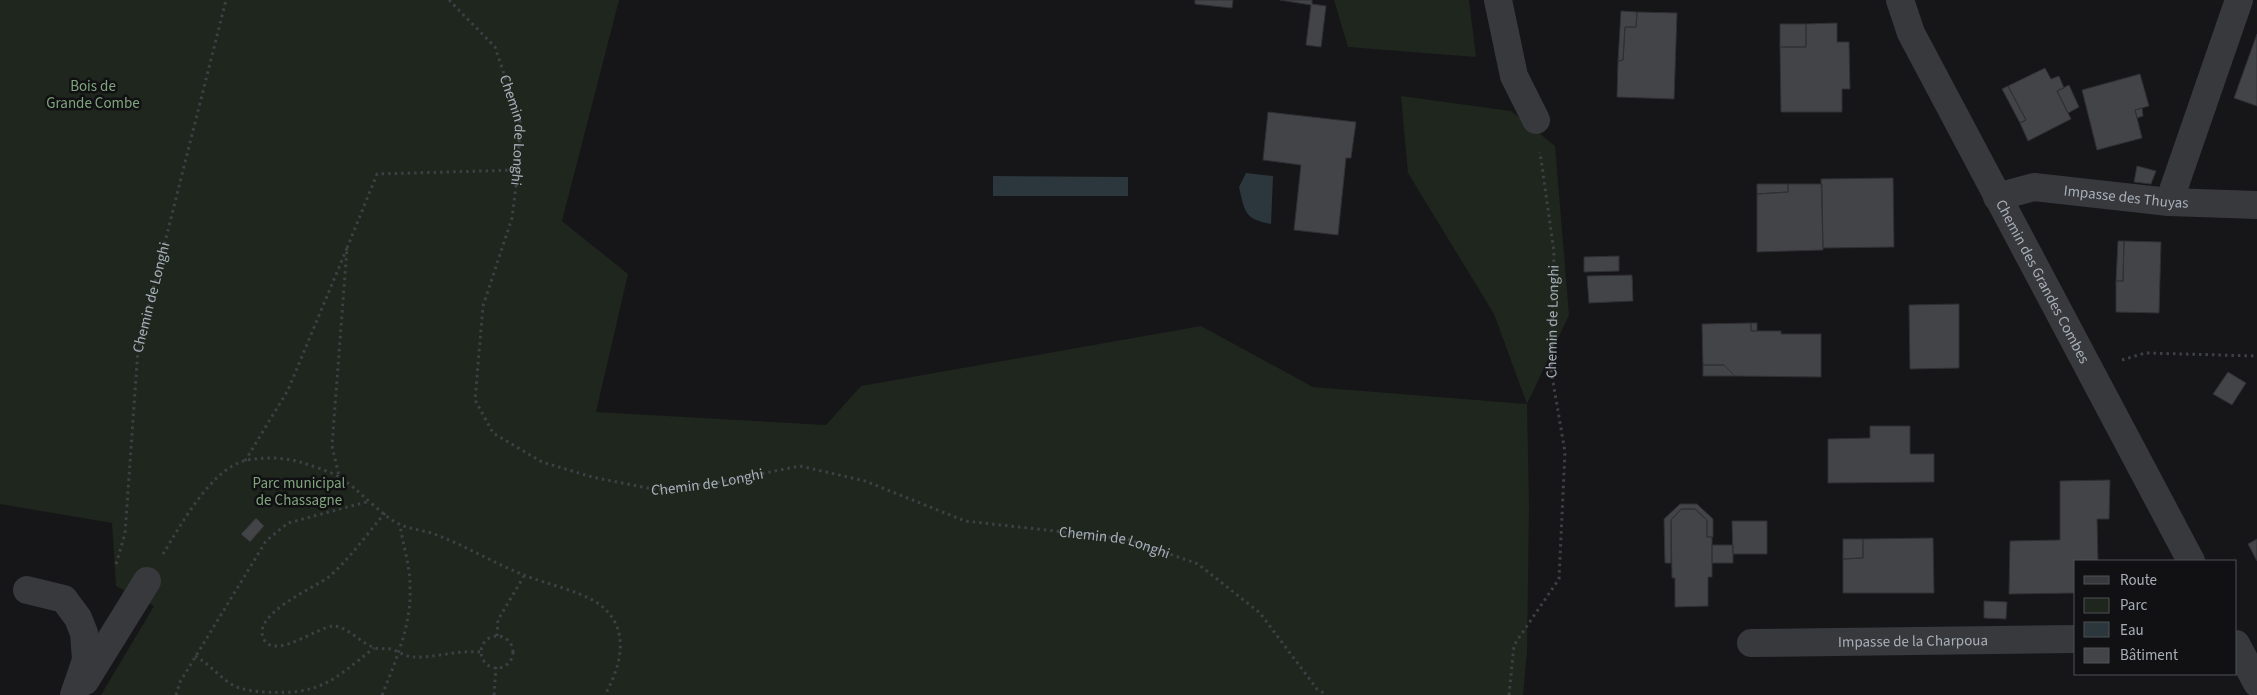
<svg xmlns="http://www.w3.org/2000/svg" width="2257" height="695" font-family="'Source Sans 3',sans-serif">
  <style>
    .green { fill: #1e261e }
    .water { fill: #2c373d }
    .building { fill: #424448; stroke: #303034 }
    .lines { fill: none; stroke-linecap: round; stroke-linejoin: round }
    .path { stroke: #3d4044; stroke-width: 3; stroke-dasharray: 2.5 4; stroke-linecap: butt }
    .minor { stroke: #37393d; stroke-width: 28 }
    .labels { text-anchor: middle; stroke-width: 5; stroke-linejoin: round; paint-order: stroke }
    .park-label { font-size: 15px; fill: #80a47e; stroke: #111113 }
    .street-label { font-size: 15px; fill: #a8afb9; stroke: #111113 }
  </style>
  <rect width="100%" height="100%" fill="#161618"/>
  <path class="green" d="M0,0H619L562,221L628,274L596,412L826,425L861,386L1201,326L1313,387L1527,404L1494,314L1408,173L1401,96L1511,111L1555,146L1569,315L1527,404L1529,506L1527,651L1523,695H101L154,606L116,586L112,523L0,504Z
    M1334,0H1469L1476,57L1348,47Z"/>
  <path class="water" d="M1246,173L1273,176L1271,224C1244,219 1245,212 1239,187Z
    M993,176L1128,177V196H993Z"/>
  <path class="building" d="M1195,0H1233L1232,8L1195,4Z
    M1280,0H1312V4L1326,6L1321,47L1306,45L1311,5Z
    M1621,11L1637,12L1636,27H1625L1623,60L1618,61Z
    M1637,12L1677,13L1674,99L1617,97L1618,61L1623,60L1625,27H1636Z
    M1837,23V42H1849L1850,89H1842V112H1781L1780,47H1806V24Z
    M1780,24H1806V47H1780Z
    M2257,34V106L2234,98Z
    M2045,68L2051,79L2059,76L2064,88L2057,91L2071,119L2028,141L2020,123L2026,120L2008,86Z
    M2140,74L2149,106L2135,110L2142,138L2097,150L2082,90Z
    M2069,85L2079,107L2068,113L2057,91Z
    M2008,86L2026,120L2020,123L2002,89Z
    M2142,108L2143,116L2137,118L2135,110Z
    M1268,112L1356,122L1351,158H1346L1338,235L1294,230L1301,165L1263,160Z
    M2137,166L2156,171L2151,184L2134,182Z
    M1893,178L1894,247L1823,248L1821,179Z
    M1757,184H1788V192L1757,194Z
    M1788,184H1822L1823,250L1757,252V194L1788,192Z
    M2118,241H2124L2123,281H2116Z
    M2124,241L2161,242L2159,313L2116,312V281H2123Z
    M1619,256V271L1584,272V257Z
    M1632,275L1633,301L1589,303L1587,276Z
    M1959,304V368L1910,369L1909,305Z
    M1751,323H1757V331H1751Z
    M1751,323V331H1781V334H1821V377L1735,376L1724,365H1703L1702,324Z
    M1703,365H1724L1735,376H1703Z
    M2228,372L2246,383L2232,405L2213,394Z
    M1870,426H1910V454H1934V482L1828,483V439L1870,438Z
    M2110,480L2109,519H2097L2098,561H2076V593L2009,594L2010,541L2060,540V481Z
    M1680,504H1697L1713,519V537H1707V520L1695,509H1681L1671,520V563H1665L1664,519Z
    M1681,509H1695L1707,520V537H1712V577H1708V606L1675,607V578H1672L1671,520Z
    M256,518L264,526L250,542L241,534Z
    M1732,521H1767V554H1733Z
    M1933,538L1934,593H1843V559L1863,558V539Z
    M1843,539H1863V558L1843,559Z
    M2257,539V561L2248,544Z
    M1712,545H1733V563H1712Z
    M1984,601L2007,602L2006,619L1984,618Z"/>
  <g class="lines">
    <g class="path">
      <path id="s1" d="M449,0L495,47L520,122L518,170L512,218L483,306L475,400L493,433L542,462L592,477L658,490L715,483L800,466L865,481L965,521L1127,539L1198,564L1260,613L1317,689L1327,695"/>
      <path d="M347,248L377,174L518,170"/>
      <path d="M2122,360L2145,353L2257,356"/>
      <path d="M245,461L288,390L347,248L332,446L339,476"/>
      <path d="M385,513C367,534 350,558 330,576C317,587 247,615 265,641C277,658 318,627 333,626C347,626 359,642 373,647C378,650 385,648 391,649C398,651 406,657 413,657C434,658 457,650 481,652"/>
      <path d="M163,554C181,525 211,468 247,460C265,457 282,457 300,462C312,466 327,470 339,477C358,488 382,517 401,525C411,529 421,530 431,533C463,544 493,563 524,575C547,585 590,592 607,611C630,636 619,669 605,695"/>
      <path id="s2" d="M116,564L125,534L138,349L226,0"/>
      <path d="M497,636L498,620L524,576"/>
      <circle cx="497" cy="652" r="16"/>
      <path d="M195,656C209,664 216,673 228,682C239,690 252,691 265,692C321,695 332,681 374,648"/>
      <path d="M176,695L180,682L266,541L288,523L370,501"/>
      <path d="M382,695C396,660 412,624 410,586C410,566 403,545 400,525"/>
      <path d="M494,695L496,667"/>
      <path id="s3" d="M1509,695L1514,645L1559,579L1565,452L1551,370L1554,252L1540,152"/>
    </g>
    <g class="minor">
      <path d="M1498,0L1514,76L1536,120"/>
      <path id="s4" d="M1900,0L1911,33L2191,561"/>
      <path id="s5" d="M1997,197L2034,187L2169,202L2257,205"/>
      <path d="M2169,202L2239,0"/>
      <path d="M27,590L64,599L78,618L84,633L86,660L74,695"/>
      <path id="s6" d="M1751,643L2076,639"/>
      <path d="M2236,644L2257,683"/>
      <path d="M85,681L147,581"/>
    </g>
  </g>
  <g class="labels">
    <g class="park-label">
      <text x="93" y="91">Bois de<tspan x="93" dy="17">Grande Combe</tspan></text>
      <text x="299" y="488">Parc municipal<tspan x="299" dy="17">de Chassagne</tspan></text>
    </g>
    <g class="street-label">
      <text dy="5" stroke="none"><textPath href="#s1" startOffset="152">Chemin de Longhi</textPath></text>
      <text dy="5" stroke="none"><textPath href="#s5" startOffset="131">Impasse des Thuyas</textPath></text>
      <text dy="5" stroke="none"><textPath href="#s4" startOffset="316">Chemin des Grandes Combes</textPath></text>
      <text dy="5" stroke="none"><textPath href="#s2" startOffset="270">Chemin de Longhi</textPath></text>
      <text dy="5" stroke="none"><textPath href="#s3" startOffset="389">Chemin de Longhi</textPath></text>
      <text dy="5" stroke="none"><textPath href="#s1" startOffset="692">Chemin de Longhi</textPath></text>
      <text dy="5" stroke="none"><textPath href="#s1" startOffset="1112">Chemin de Longhi</textPath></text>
      <text dy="5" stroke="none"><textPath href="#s6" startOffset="162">Impasse de la Charpoua</textPath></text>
    </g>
  </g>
  <rect x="2074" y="560" width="162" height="115" fill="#111113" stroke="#4d5055"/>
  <rect x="2084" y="576" width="25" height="8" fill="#37393d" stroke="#4d5055"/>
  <text x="2120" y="585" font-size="15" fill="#a8afb9">Route</text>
  <rect x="2084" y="598" width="25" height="15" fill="#1e261e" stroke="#4d5055"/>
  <text x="2120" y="610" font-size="15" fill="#a8afb9">Parc</text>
  <rect x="2084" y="622" width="25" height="15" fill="#2c373d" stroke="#4d5055"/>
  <text x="2120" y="635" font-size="15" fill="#a8afb9">Eau</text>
  <rect x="2084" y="648" width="25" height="15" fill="#424448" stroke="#4d5055"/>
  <text x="2120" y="660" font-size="15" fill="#a8afb9">Bâtiment</text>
</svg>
